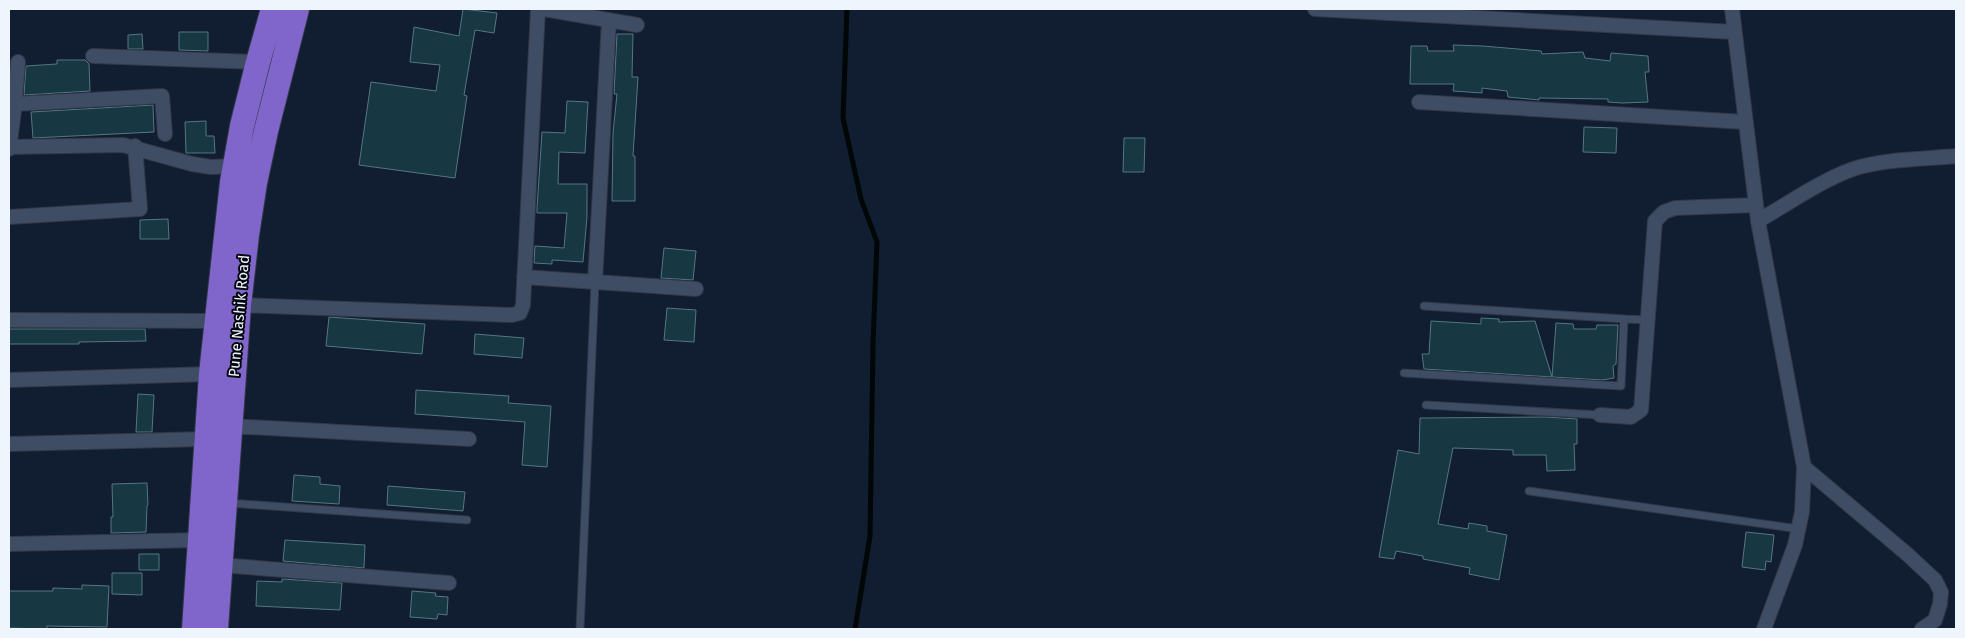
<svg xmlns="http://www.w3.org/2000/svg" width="1965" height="638" font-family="'Fira Sans',sans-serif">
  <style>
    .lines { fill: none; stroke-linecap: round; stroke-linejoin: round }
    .stream { stroke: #000706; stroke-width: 5 }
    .building { fill: #173743; stroke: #557684 }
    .service-casing { stroke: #313747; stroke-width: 9 }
    .minor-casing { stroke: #313747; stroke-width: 16 }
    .trunk-casing { stroke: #313747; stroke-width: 26 }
    .service { stroke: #3e4d64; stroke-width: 7 }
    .minor { stroke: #3e4d64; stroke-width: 14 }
    .trunk { stroke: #8066ca; stroke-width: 24 }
    .labels { text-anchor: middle; stroke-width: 4; stroke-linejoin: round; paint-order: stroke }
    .street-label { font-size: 15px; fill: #eff5fd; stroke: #040710 }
  </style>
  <rect width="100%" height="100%" fill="#111d31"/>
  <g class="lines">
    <path class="stream" d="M847,9L843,118L861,199L877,242L873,344L870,536L855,629"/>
  </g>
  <path class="building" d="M463,9L497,13L494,33L475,30L464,95L467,96L455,178L359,165L371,82L436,91L440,65L410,62L414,27L459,36Z
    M179,32H208V51L179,50Z
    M142,34L143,49H128V35Z
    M617,34H633L632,77H638L633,156H635V201H612L613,133L617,94H614Z
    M1453,45L1483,46L1541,51L1542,54L1583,52L1585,58L1610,61L1611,53L1648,56L1649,72H1645L1648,102L1622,103L1608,102V99L1539,98V100L1508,97L1507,91L1482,88V93L1453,91L1454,84H1410L1411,46H1427L1428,51H1454Z
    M57,60H85L89,64L90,91L24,95L26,66L57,64Z
    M567,101L588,102L585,153L559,152L558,184H587V217L583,262L552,260V264L534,263L535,246L564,248L567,213H537V208L542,132L565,133Z
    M153,105L154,132L33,138L31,112Z
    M206,121V136H214L215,153H186L185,122Z
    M1584,127L1617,128L1616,153L1583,152Z
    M1124,138H1145L1144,172H1123Z
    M168,219L169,239H140V220Z
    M664,248L696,251L693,280L661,278Z
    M667,308L696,310L694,342L664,340Z
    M329,317L425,324L422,354L326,346Z
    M1481,318L1499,319V322L1535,321L1552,377L1424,369L1422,354H1429L1431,321L1481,324Z
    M1556,323L1573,324L1574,329H1596L1597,325H1618L1616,364L1613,366L1614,378L1602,380L1552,377Z
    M9,329H145L146,341L79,342V344H9Z
    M475,334L524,338L522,358L474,354Z
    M416,390L509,396L508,403L551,406L547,467L522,465L525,422L415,414Z
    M138,394L154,395L152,432H136Z
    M1545,417L1577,419V444H1574L1575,470L1547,471L1546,455H1513V450L1453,448L1438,524L1468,529L1469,523L1487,526V531L1507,535L1499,580L1469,574L1470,568L1423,559V556L1396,551L1394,559L1379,557L1398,450L1419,454L1420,418Z
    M294,475L320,477V484L340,486L339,504L292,501Z
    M147,483L148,505L147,506L146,532L111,533V517H113L112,484Z
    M388,486L465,492L463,511L387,505Z
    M1746,532L1774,535L1771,562L1766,561L1765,570L1742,567Z
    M285,540L365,545L364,568L283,561Z
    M139,554H159V570H139Z
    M112,573H142V595L112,594Z
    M282,579L342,583L340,610L256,606L257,581L282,582Z
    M82,585L109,586L107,627L47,626V629L9,628V591H53V588L82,589Z
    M412,591L436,593L435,596L448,597L447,615L438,614L437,619L410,617Z"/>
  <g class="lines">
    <defs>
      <path id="service" d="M1424,306L1625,319
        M1404,373L1621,386L1624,319L1647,320
        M1426,405L1600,415
        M1529,491L1799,529
        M229,503L467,520
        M580,629L595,282"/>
      <path id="minor" d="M544,9L637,25
        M1315,9L1734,32
        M1732,9L1758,221L1804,467L1802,512L1795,545L1764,629
        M93,56L258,62
        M1419,102L1745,122
        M15,104L162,96L165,134
        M9,147L123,145L192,164L211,167L234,166
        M9,149L14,111L18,62
        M9,217L140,209L135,146
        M1758,221C1789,203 1820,181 1853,169C1882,159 1925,159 1956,156
        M524,277L696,289
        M595,282L609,20
        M239,305L512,315L520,313L523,305L538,9
        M9,320L216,321
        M9,380L211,374
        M1600,415L1631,417L1641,410L1655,221L1664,212L1675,208L1756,205
        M229,426L469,439
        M9,444L206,439
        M1804,467L1907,554L1935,580L1941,592L1940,604L1935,620L1922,629
        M9,544L199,540
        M220,565L449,583"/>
      <path id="trunk" d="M194,629L211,374L232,182L242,126L258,62L273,9
        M216,629L239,305L247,235L255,183L266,131L297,9"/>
    </defs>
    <use href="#service" class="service-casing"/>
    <use href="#minor" class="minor-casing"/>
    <use href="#trunk" class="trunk-casing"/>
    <use href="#service" class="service"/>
    <use href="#minor" class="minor"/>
    <use href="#trunk" class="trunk"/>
  </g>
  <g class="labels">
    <g class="street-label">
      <text transform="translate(239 316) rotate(-85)" y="5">Pune Nashik Road</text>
    </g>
  </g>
  <rect width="1965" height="638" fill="none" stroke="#eff5fd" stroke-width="20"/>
</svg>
